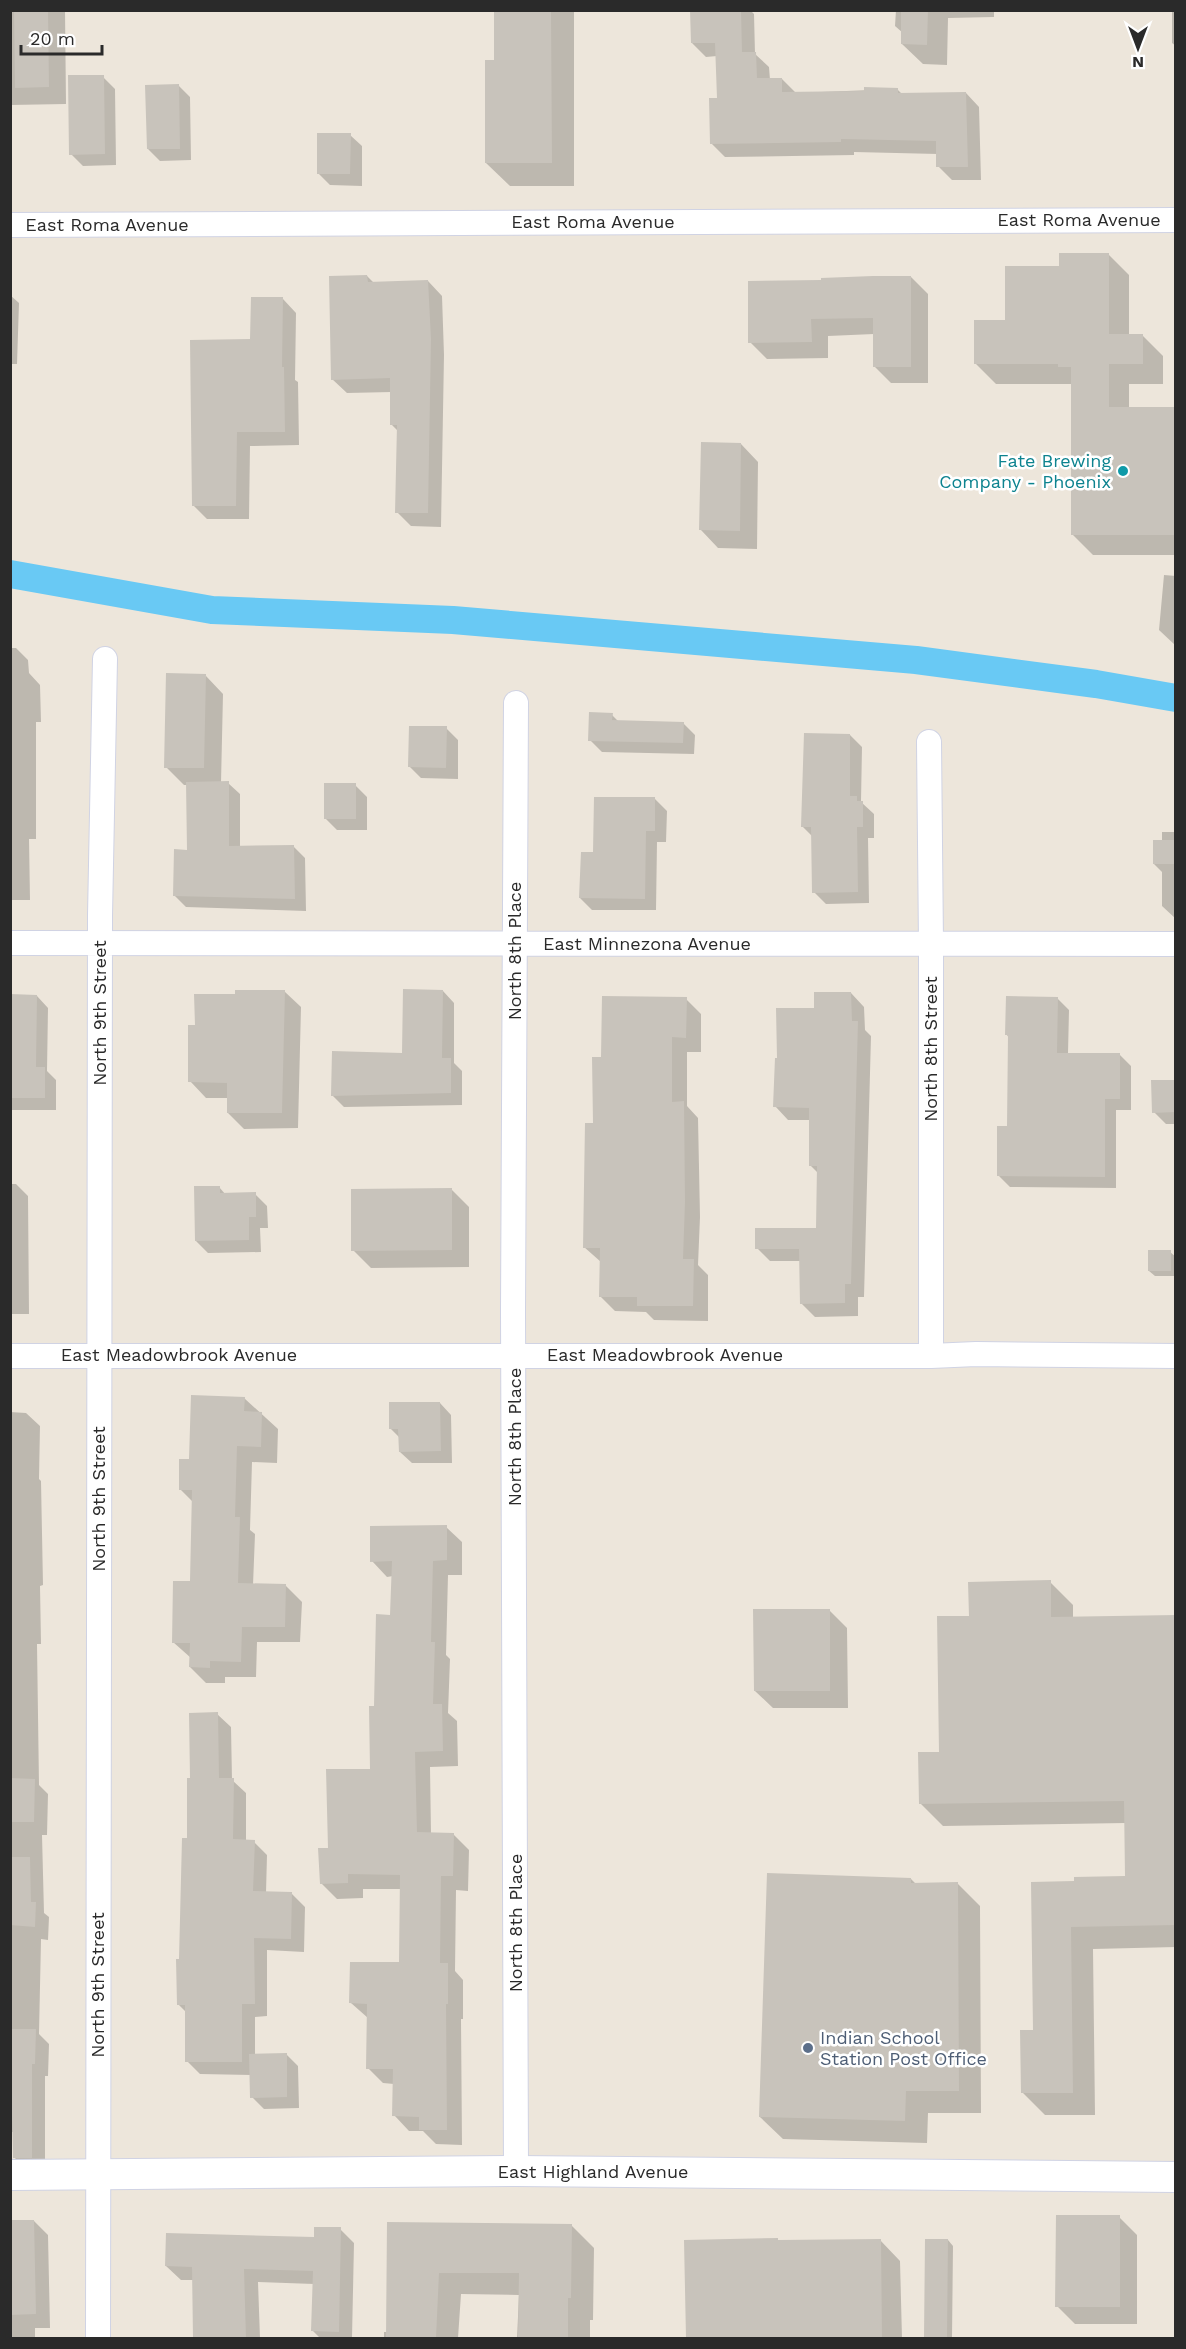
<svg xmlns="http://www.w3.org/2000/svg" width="1186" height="2349" font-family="'Work Sans',sans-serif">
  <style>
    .shadow { fill: #0003 }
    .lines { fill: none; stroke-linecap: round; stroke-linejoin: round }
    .canal { stroke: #69c9f4; stroke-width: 28 }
    .building { fill: #c8c3bb }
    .minor-casing { stroke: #d0d3e4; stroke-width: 26 }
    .tertiary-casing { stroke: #d0d3e4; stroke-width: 32 }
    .minor { stroke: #fff; stroke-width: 24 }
    .tertiary { stroke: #fff; stroke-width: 30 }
    .culture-dot { fill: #0f9aa8; stroke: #fff; stroke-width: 2 }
    .service-dot { fill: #5c6f8a; stroke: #fff; stroke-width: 2 }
    .labels { text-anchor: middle; stroke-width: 5; stroke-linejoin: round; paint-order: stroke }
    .street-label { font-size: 18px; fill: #2a2a2a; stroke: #fff }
    .culture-label { font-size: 18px; fill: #0d838f; stroke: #fff; text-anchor: end }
    .service-label { font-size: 18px; fill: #4e5e75; stroke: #fff; text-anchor: start }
  </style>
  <rect width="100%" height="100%" fill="#ede6db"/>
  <path class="shadow" d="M10,10H65L66,104L10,105Z
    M496,10H574V186H510L486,163L496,61Z
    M692,10H750L754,14L755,54L769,67L770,80L782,79L796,93L897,89L902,94L966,93L979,107L981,180H952L938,166V154L854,152V155L725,157L711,143L719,100L717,56L706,57L692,43Z
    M896,10H994V17L948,18L947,65L923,64L902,44L903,33L895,26Z
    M1172,10H1176V46L1172,43Z
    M103,77L115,89L116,165L83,166L71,154Z
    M178,85L190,97L191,160L160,161L148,149Z
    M350,135L362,146V186L330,185L318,173Z
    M1108,254L1129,275V335H1142L1163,356V384H1129V409H1176V555H1093L1072,534L1073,384H996L975,363L1007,321L1061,267Z
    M367,276L374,283L428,281L442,296L444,355L441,527L411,526L397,512L398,431L392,425V392L347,393L332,379Z
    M911,277L928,294V383H891L874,366V334L828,336V358L767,359L750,342L823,282Z
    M10,295L19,303L17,364H10Z
    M283,299L296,313L295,380L298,382L299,445L250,446L249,519H207L193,505L252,340Z
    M741,444L758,462L757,549L718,548L701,530Z
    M1164,575L1176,576V646L1159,630Z
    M10,648H16L28,660L29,673L40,685L41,722H36V839H29L30,900H10Z
    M206,676L223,694L221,783H228L240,794V847L293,846L305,858L306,911L186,907L174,895L188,851L187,785H184L166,767Z
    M612,715L619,722L683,723L695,735L694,754L602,752L590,740Z
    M446,728L458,740V779L421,778L409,766Z
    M850,735L862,747L861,802L874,814V838H868L869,903L826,904L814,892L812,836L802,826Z
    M355,785L367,797V830H337L325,818Z
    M655,799L667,811L666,842H657L656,910H592L580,898L595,853Z
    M1162,832H1176V919L1162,906V872L1154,864L1162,842Z
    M284,991L301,1007L298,1128L244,1129L228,1113V1098H206L190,1081L197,1027L237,995Z
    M443,991L454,1003V1063L462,1071V1105L344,1107L332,1095L403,1055Z
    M851,993L864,1007L865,1030L871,1036L864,1297H858V1316L815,1317L801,1303V1261H770L757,1248L817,1229L818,1173L810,1165L811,1120H788L775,1106L816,1009Z
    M10,996H37L48,1008L47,1071L56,1080V1110H10Z
    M1057,998L1069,1010L1068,1054H1119L1131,1066V1110H1116V1188L1010,1187L999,1176L1009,1128V1038L1007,1035Z
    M686,999L701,1014V1052H687V1106L698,1118L700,1217L698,1265L708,1275V1321L654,1320L646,1312L615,1311L600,1296L601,1262L584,1247L594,1124L603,1059Z
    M1176,1081V1124H1166L1154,1112Z
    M10,1184H16L28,1196L29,1314H10Z
    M219,1187L226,1195L255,1194L267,1206L268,1228H260L261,1252L208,1253L196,1241Z
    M451,1189L469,1207V1267L371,1268L353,1250Z
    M1170,1252L1176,1257V1276H1155L1149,1271Z
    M244,1398L278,1429L277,1463L252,1462L250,1530L255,1534L253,1585L286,1586L302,1602L300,1642H257L256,1677H225V1683H206L190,1667L191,1658L173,1642L192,1583L193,1502L180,1489L190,1461Z
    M440,1403L451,1415L452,1463H412L400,1452V1438L390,1428Z
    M10,1412L26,1413L40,1426L39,1479L41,1481L43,1585L40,1586L41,1644H37L39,1785L48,1794L47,1835H42L44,1913L49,1917L48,1940L41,1939L39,2034L49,2044L48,2076H45V2170L28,2171L14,2157V2132H10Z
    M446,1527L462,1542V1575H448L446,1655L450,1659L448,1713L457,1721L458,1766L430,1767L431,1834H453L469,1850L468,1891L456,1890L455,1971L463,1980V2019H461L462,2145L436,2144L423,2131H409L394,2115V2084L383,2083L368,2068V2018L351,2003L400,1964L401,1889H363V1898L337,1899L321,1883L329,1849L372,1770L375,1707L392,1616L393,1576L387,1577L372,1561Z
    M1050,1582L1073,1605V1618L1176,1616V1947L1093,1949L1095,2115H1045L1022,2092L1035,2032L1076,1883L1127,1878L1126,1823L943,1826L920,1803L941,1753L971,1617Z
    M829,1610L847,1628L848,1708H773L755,1691Z
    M217,1714L231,1727L232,1780L246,1793V1841L254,1842L267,1855L266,1893L292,1894L305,1907L304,1952L267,1950V2016L255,2017V2055L286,2054L298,2066L299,2108L264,2109L252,2097L251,2075L200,2074L187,2061V2013L178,2004L191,1780Z
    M911,1879L916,1884H958L980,1906L981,2113H928L927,2143L783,2139L760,2117Z
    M1119,2217L1137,2235V2324H1075L1057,2306Z
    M10,2221H34L48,2235L50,2328H35V2338H10Z
    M389,2224L571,2225L594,2248L593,2320H590V2338H517L519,2295L461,2294L458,2338H384V2332H387Z
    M340,2229L354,2243L352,2338H320L313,2331L314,2284L258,2282L260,2338H195L193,2280H181L166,2266L315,2239Z
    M880,2240L900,2261L902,2338H687L686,2242Z
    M926,2240H948L953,2246L952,2338H926Z"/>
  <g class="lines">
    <path class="canal" d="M10,574L212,610L453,620L916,660L1096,684L1176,698"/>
  </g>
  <path class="building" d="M14,10H48L49,87L15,88Z
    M494,10H551L552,163H485V60H494Z
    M690,10H741L742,52H756L757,78H782V92L864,91V87L898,88V93L966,92L968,167H936V141L841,139V142L710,144L709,98H717L715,43H691Z
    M901,10H928L927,45L901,44Z
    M68,75H104L105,154L69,155Z
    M179,84L180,149H147L145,85Z
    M317,133H351L350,174H317Z
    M1059,253H1109V334H1143V364H1109V407H1176V535H1071V367H1058V364H974V320H1005V266H1059Z
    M367,275L368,282L428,280L431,339L428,513H395L397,425H390V378L331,380L329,276Z
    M873,276H911V367H873V318L811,319L812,342L748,343V281L821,280V278Z
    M251,297H283L282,367H284L285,432H237L236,506H192L190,340L250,339Z
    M701,442L741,443L740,531L699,530Z
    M166,673L206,674L204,768H164Z
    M589,712L613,713L612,720L684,722L683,743L588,741Z
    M409,726H447L446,768L408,767Z
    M804,733L850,734V796H857V801H863V827H857L858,892L812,893L811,827H801Z
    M229,781V846L294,845L295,899L173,896L174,849L187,850L186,782Z
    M324,783H356V819H324Z
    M594,797H655V831H646L645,899L579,898L581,852H593Z
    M1153,840H1176V864H1153Z
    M403,989L443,990L442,1058H451V1093L331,1096L332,1051L402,1053Z
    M235,990H285L282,1113H227V1083L188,1082V1025H195L194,994H235Z
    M814,992H851L852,1021H858L851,1284H845V1303L800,1304L799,1249H755V1228H816L817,1166H809V1108L773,1107L775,1058H777L776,1008H814Z
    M10,994L37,995L36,1067H45V1098H10Z
    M602,996L687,997L686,1038L672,1037V1102L684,1101L685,1202L683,1259H694L693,1306H637V1297H599L600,1248H583L585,1123H593L592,1057H601Z
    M1006,996L1058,997L1057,1053H1120V1099H1105V1177L997,1176V1126H1007L1008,1035H1005Z
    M1151,1080H1176V1112L1152,1113Z
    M194,1186H220V1193L256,1192V1217H249V1240L195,1241Z
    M452,1188V1250L351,1251V1189Z
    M1148,1250H1171V1271H1148Z
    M191,1395L245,1397L244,1411L262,1412L261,1447L237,1446L235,1517H240L238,1583L286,1584L285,1627H242L241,1662L210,1661V1668L189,1667L190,1643H172L173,1581H190L192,1490H179V1459H189Z
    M389,1402H440L441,1451L399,1452L398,1429H389Z
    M447,1525V1560L433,1561L431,1642H435L433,1704H442L443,1751L415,1752L417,1832L454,1833L453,1876H441L440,1963H448V2004H446L447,2130H419V2117L392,2116L393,2069H366L367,2004L349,2003L350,1962H399L400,1875L348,1874V1883L320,1884L318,1848H328L326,1769H370L369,1706H374L376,1614L390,1615L392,1561L370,1562V1526Z
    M1051,1580V1617L1176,1615V1925L1071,1927L1073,2093H1021L1020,2030H1033L1031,1882L1074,1881V1877L1125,1876L1124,1801L919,1804L918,1752H939L937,1616H969L968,1582Z
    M753,1609H830V1691H754Z
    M218,1712L219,1778H234L233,1839L255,1840L253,1891L292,1892L291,1939L254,1938L255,2004H242V2062H185V2005H177L176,1959H179L182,1838H187V1778H190L189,1713Z
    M10,1778L35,1779L34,1822H10Z
    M10,1857H30L31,1902H36L35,1927L10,1925Z
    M767,1873L911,1878V1883L958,1882L959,2091H906L905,2121L759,2117Z
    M10,2029H36L35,2064H32V2158H13Z
    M287,2053V2097L250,2098L249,2054Z
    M1056,2215H1120V2307H1055Z
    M10,2220H34L36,2314L10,2315Z
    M387,2222L572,2224L571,2298H568V2338H518L519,2273H439L436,2338H386Z
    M314,2227H341L339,2332L311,2331L313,2271L244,2269L246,2338H193L192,2267L165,2266L166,2233L314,2237Z
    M778,2238V2240L881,2239L882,2338H686L684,2240Z
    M925,2239H948L947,2338H924Z"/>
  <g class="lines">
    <defs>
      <path id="minor" d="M10,225L1176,220
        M516,703L513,1311L516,2171
        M929,742L931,944V1356
        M10,943L1176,944
        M10,1356H931L976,1354L1176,1356
        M98,2338L100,916L105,659"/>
      <path id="tertiary" d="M10,2175L516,2171L1176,2177"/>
    </defs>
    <use href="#minor" class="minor-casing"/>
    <use href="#tertiary" class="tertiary-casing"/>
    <use href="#minor" class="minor"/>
    <use href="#tertiary" class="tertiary"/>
  </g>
  <circle class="culture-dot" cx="1123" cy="471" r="6"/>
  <circle class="service-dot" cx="808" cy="2048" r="6"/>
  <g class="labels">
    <g class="street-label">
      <text x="1079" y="226">East Roma Avenue</text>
      <text x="593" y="228">East Roma Avenue</text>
      <text x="107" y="231">East Roma Avenue</text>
      <text x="647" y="950">East Minnezona Avenue</text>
      <text transform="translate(515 951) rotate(-90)" y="6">North 8th Place</text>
      <text transform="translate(100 1013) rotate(-90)" y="6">North 9th Street</text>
      <text transform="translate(931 1049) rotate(-90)" y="6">North 8th Street</text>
      <text x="179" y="1361">East Meadowbrook Avenue</text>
      <text x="665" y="1361">East Meadowbrook Avenue</text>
      <text transform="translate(515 1437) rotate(-90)" y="6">North 8th Place</text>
      <text transform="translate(99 1499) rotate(-90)" y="6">North 9th Street</text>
      <text transform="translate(516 1923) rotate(-90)" y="6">North 8th Place</text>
      <text transform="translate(98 1985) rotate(-90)" y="6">North 9th Street</text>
      <text x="593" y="2178">East Highland Avenue</text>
    </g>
    <g class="culture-label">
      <text x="1111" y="467">Fate Brewing<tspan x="1111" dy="21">Company - Phoenix</tspan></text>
    </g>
    <g class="service-label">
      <text x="820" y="2044">Indian School<tspan x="820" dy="21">Station Post Office</tspan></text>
    </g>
  </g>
  <rect width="1186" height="2349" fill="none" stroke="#2a2a2a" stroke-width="24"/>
  <g transform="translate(1138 48) rotate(180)" stroke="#ffffff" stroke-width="4.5" paint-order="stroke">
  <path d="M0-4.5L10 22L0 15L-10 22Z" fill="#2a2a2a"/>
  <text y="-9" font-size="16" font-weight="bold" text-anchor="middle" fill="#2a2a2a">N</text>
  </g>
  <path d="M21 45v9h81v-9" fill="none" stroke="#2a2a2a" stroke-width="3"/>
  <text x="30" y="45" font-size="18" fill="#2a2a2a" stroke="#ffffff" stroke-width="4.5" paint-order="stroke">20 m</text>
</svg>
